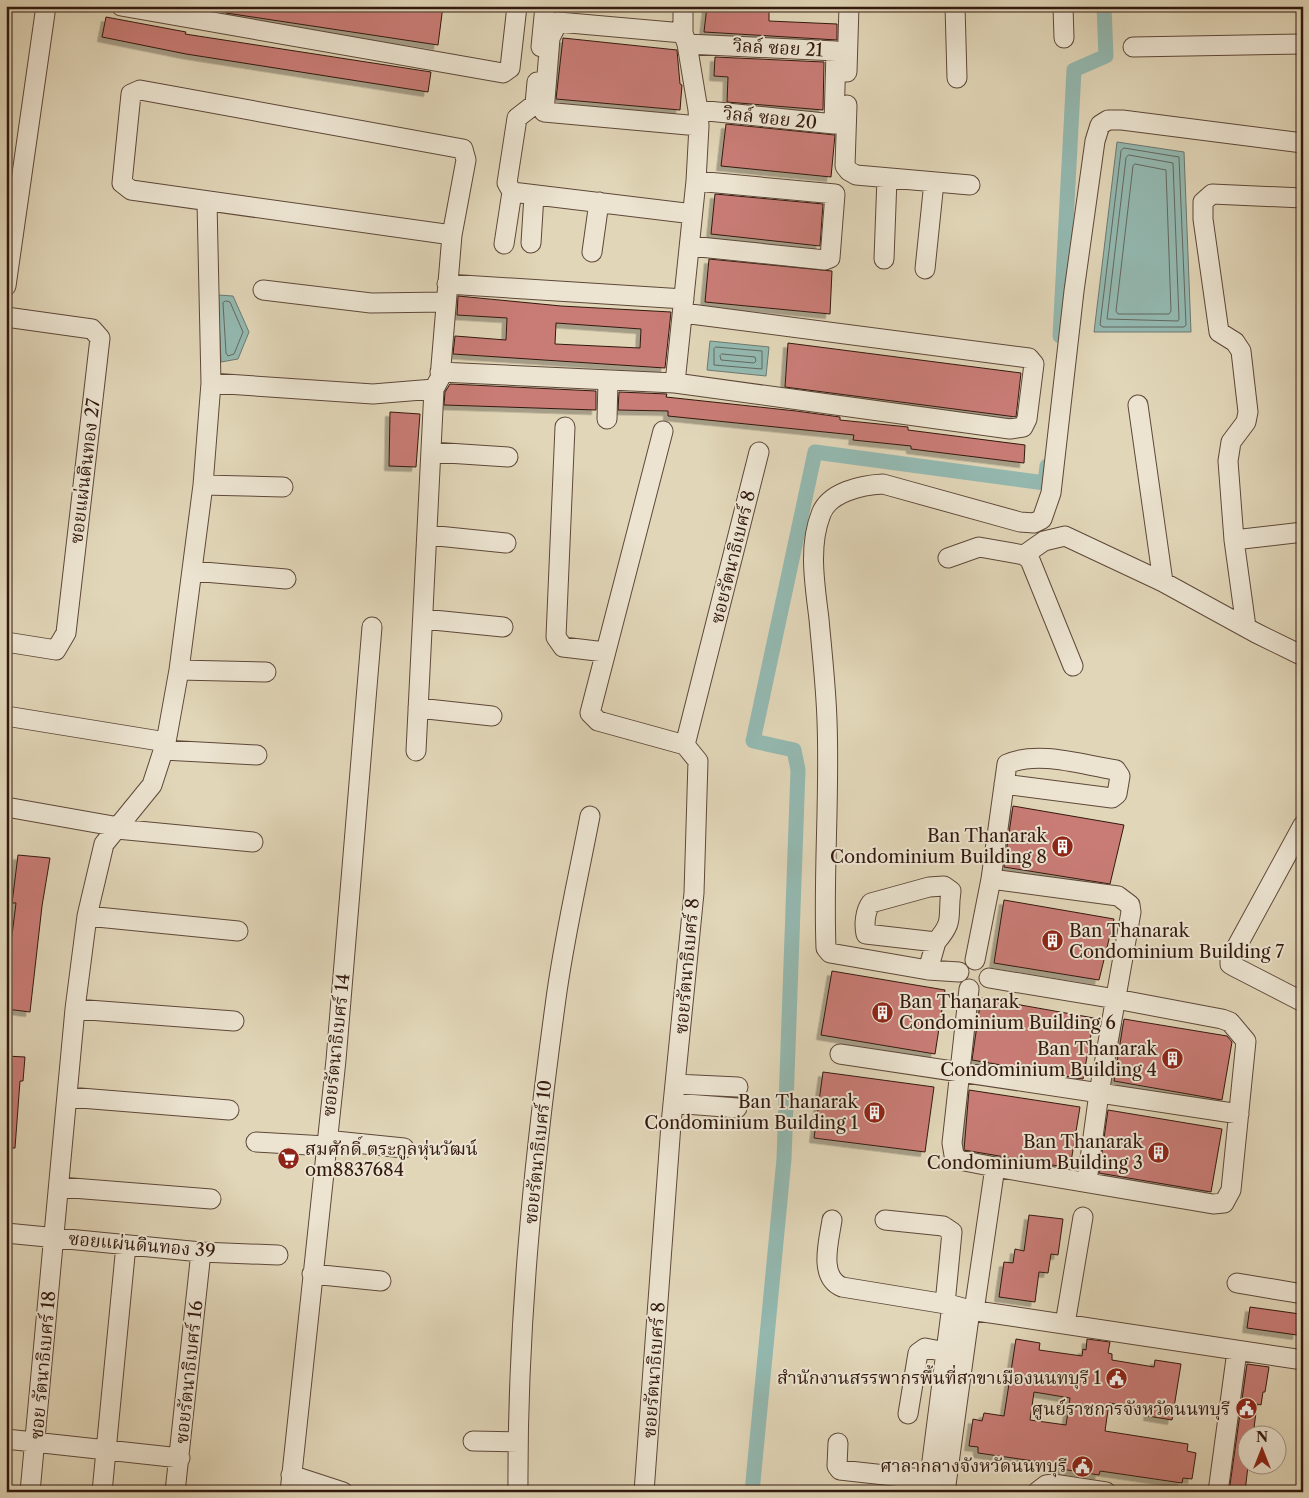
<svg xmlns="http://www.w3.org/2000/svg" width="1309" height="1498" font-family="'Libre Caslon Text','Noto Serif Thai',serif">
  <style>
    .water { fill: #94b9b1; stroke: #6d7970 }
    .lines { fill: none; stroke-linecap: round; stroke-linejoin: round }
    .shore { stroke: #636960; stroke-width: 1 }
    .canal { stroke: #94b9b1; stroke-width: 15 }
    .building { fill: #c97c76; stroke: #32190f; fill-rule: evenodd; filter: url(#shadow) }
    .minor-casing { stroke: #5e4839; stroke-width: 21 }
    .minor { stroke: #ece4d1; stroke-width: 19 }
    .labels { text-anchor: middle; stroke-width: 4; stroke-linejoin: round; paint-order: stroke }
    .street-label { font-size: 18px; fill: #32190f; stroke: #ece4d1 }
    .poi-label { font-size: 18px; fill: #32190f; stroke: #ece4d1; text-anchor: end }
  </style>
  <defs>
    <filter id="shadow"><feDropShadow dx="-4.5" dy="4.5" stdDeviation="0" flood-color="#0004"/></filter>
  </defs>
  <rect width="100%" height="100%" fill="#e1d6b8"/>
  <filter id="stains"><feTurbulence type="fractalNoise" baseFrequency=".004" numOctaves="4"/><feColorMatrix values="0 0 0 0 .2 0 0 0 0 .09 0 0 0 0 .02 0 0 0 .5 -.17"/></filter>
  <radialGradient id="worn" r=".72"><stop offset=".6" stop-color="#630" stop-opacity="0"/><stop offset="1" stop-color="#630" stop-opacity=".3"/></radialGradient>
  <path class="water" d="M1117,142L1184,152L1191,332H1094Z
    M218,295L233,296L249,332L238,359L221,362Z
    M710,341L769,347L766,376L707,370Z"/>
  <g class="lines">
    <path class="shore" d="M1124,148L1179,157L1186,325L1184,327H1103L1100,325L1121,151Z
      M1129,155L1173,163L1179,319L1178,321L1107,319L1126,158Z
      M1135,164L1166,170L1171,311L1169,314H1118L1116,311L1133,166Z
      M226,301L230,302L243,332L234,354L228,356L226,353L223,303Z
      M716,347L762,351V369L714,365V349Z
      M722,354L755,357L756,361L754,363L721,360L720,356Z"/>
    <path class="canal" d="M1060,336L1074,70L1106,56L1104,6
      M752,1492L784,1159L798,770L794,750L753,741L815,452L1045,483L1047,466"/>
  </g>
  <path class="building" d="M227,6H443L438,45L226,13Z
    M707,6H769V21L837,24V40L704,32Z
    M106,17L186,32L185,34L431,72L428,92L186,54L102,37Z
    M563,38L677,50L680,84L682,85L680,110L556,99Z
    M715,57L824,62L823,110L727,102L728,77L714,76Z
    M726,124L835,135L831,177L721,166Z
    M715,194L823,204L820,246L711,234Z
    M709,259L832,271L830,314L705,302Z
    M458,296L561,306L671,312L665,368L453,354L455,336L506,340L507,318L457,315ZM556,323L641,329L640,348L555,344Z
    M788,343L1021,373L1016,417L785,387Z
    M450,384L596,391V410L444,405L445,392Z
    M619,392L667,394L666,397L796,411L840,417V420L908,427V430L1025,445L1024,463L911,449V446L853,440L854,435L668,416V411L618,410Z
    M390,412L420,414L416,467L389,466Z
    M1013,806L1124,825L1110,884L1004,867Z
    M18,855L50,858L42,906L30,1012L6,1009V983L16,903H12Z
    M1004,900L1114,919L1099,980L994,963Z
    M832,971L945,990L935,1054L821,1035Z
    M981,998L1094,1018L1083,1079L972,1060Z
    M1124,1019L1227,1036L1232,1042L1222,1100L1114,1081Z
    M6,1056L25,1057L23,1081H20L15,1148H6Z
    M823,1072L934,1087L925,1152L814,1138Z
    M969,1090L1080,1107L1070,1168L964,1150Z
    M1108,1110L1222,1129L1211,1192L1099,1173Z
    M1029,1215L1063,1219L1058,1255L1051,1254L1048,1273L1039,1272L1035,1302L999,1297L1004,1262L1013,1263L1015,1249L1024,1251Z
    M1250,1307L1300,1314L1297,1335L1247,1328Z
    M1016,1339L1040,1343L1039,1350L1082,1356L1083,1349L1086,1350L1087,1339L1110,1342L1108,1353L1112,1354V1360L1154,1367L1155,1360L1181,1364L1172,1420L1148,1416L1149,1409L1109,1403L1105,1431L1188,1444L1187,1451L1196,1453L1192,1479L1183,1478L1182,1483L1100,1471L1099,1475L1061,1469V1465L978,1453V1447L969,1446L973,1419L982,1421L984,1413L1004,1416ZM1034,1392L1070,1398L1066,1425L1030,1420Z
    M1247,1364L1269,1367L1265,1392H1263L1261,1405L1257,1404L1253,1436H1246V1466H1248L1245,1492H1229Z"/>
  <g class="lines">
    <defs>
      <path id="minor" d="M121,6L503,73L510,68L517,6
        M955,6L957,78
        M1063,6L1064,38
        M683,33L558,22L550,38L544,112L699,126
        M687,44L836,51L834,124L698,110
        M541,47L545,6
        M1133,47L1303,44
        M847,72L849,6
        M537,82L535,104L517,118L507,183L512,192L685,213
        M847,105L845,166L849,171L856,175L970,185
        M531,243L534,195
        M504,244L512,192
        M690,246L825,260L830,258L835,194L696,181
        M592,252L599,202
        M884,259L887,178
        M925,269L934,182
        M447,284L684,299
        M6,286L46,6
        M263,290L371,303L446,302
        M6,317L92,329L100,338L66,633L56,650L6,642
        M440,372L675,383L1010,429L1023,427L1027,419L1034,364L1029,358L683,313
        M211,383L373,394L434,389
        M675,383L696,181L699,126L698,110L687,44L683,33V6
        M1138,405L1163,582
        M607,419L608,380
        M565,427L556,637L563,647L605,652
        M663,431L590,713L598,721L685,745
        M432,452L508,457
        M203,485L283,487
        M428,535L506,543
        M1234,540L1303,532
        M1024,555L1044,541L1065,536L1163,582L1256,633L1303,656
        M948,558L979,547L1024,555L1030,560L1073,666
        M192,571L286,579
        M423,619L503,627
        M1246,627L1234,540L1228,461L1231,442L1246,422L1248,412L1241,351L1235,342L1219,332L1203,219V202L1212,194L1303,198
        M179,670L266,672
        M418,708L492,716
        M6,716L166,742
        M163,750L257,755
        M416,751L434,389L440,378L452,235L466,160L463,149L140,90L131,94L122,183L131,190L452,235
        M6,807L119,827
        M1303,825L1230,959V964L1235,967L1303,1002
        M117,829L253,842
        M991,879L1118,896L1130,905L1131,912L1099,1093L1087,1181
        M87,916L238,931
        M975,960L991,879L1007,764C1039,750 1082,765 1116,770L1120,776L1117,794L1112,798L1004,784
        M928,970L936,942L866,934C864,925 865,911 871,903L929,887L944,886L951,891C947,918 955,920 936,942
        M959,972L928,970L830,953L826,948C823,872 830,797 827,721C826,687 822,653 819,619C815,585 808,547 821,514C829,492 862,485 883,484L1020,522L1034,523L1042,519L1051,493L1074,291L1095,141L1100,125L1108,120H1122L1303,143
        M989,978L1116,999L1222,1019L1230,1022L1246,1041L1231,1190L1224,1203L1213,1204L995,1167
        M969,989L952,1143L954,1155L959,1160L995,1167L974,1311
        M75,1009L234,1021
        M840,1054L1239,1114
        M675,1084L738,1087
        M68,1097L229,1110
        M673,1103L737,1108
        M256,1142L326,1146L335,1141L404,1148
        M60,1187L211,1199
        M832,1220C829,1241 818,1277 842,1287L952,1305L970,1310L1303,1360
        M885,1220L943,1226L952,1232L945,1304
        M6,1233L201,1252L278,1255
        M312,1274L381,1281
        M1237,1283L1303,1294
        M1065,1324L1083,1217
        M908,1414L918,1353L925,1348L946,1352
        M6,1439L180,1458
        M473,1441L518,1442
        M838,1443L837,1466L840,1470L930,1480
        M291,1475L343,1492
        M30,1492L75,1009L87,916L104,844L152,785L166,742L179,670L203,485L211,383L207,202
        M102,1492L126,1245
        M175,1492L201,1252
        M290,1492L336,1060L372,627
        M518,1492C517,1329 533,1167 555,1006C563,942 578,879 590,816
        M644,1492L671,1124L694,893L698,761L685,745L759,452
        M928,1492L952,1305
        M945,1492L970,1310
        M1037,1492L1046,1485L1053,1484L1106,1492
        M1218,1492L1237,1351"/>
    </defs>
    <use href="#minor" class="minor-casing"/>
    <use href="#minor" class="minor"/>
  </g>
  <defs>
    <symbol id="building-disc" viewBox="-11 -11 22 22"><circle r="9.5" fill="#8f2418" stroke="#ece4d1"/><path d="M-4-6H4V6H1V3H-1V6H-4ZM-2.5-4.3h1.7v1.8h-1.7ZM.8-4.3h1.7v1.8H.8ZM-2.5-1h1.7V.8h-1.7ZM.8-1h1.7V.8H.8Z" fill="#fff"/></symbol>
    <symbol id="supermarket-disc" viewBox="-11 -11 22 22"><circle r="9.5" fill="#8f2418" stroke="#ece4d1"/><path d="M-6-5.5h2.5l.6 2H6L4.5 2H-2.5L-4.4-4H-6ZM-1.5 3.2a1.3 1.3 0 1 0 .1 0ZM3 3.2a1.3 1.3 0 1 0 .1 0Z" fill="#fff"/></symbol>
    <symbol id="civic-disc" viewBox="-11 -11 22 22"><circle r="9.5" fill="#8f2418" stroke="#ece4d1"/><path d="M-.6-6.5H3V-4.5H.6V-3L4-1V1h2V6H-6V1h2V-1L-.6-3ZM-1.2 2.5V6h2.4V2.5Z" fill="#fff"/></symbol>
  </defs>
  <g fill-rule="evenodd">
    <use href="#building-disc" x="1050" y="834" width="25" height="25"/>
    <use href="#building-disc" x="1040" y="928" width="25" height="25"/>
    <use href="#building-disc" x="870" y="1000" width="25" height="25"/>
    <use href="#building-disc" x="1160" y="1046" width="25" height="25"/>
    <use href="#building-disc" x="862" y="1100" width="25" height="25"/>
    <use href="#building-disc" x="1146" y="1140" width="25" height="25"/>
    <use href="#supermarket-disc" x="276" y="1146" width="25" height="25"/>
    <use href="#civic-disc" x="1104" y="1366" width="25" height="25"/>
    <use href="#civic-disc" x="1234" y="1396" width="25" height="25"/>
    <use href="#civic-disc" x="1070" y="1454" width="25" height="25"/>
  </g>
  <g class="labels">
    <g class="street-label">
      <text transform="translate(778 48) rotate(3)" y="6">วิลล์ ซอย 21</text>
      <text transform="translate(770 118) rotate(6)" y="6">วิลล์ ซอย 20</text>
      <text transform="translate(85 471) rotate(-83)" y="6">ซอยแผ่นดินทอง 27</text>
      <text transform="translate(733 557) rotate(-76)" y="6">ซอยรัตนาธิเบศร์ 8</text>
      <text transform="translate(687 966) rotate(-85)" y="6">ซอยรัตนาธิเบศร์ 8</text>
      <text transform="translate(336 1045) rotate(-84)" y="6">ซอยรัตนาธิเบศร์ 14</text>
      <text transform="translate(538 1152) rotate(-84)" y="6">ซอยรัตนาธิเบศร์ 10</text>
      <text transform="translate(142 1245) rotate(5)" y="6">ซอยแผ่นดินทอง 39</text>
      <text transform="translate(43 1365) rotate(-85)" y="6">ซอย รัตนาธิเบศร์ 18</text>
      <text transform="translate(654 1370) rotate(-86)" y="6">ซอยรัตนาธิเบศร์ 8</text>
      <text transform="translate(189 1372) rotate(-84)" y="6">ซอยรัตนาธิเบศร์ 16</text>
    </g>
    <g class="poi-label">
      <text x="1047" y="842">Ban Thanarak<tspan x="1047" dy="21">Condominium Building 8</tspan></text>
      <text x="1069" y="937" text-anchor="start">Ban Thanarak<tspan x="1069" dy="21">Condominium Building 7</tspan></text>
      <text x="899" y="1008" text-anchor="start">Ban Thanarak<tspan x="899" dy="21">Condominium Building 6</tspan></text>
      <text x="1157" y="1055">Ban Thanarak<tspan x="1157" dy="21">Condominium Building 4</tspan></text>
      <text x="858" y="1108">Ban Thanarak<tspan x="858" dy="21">Condominium Building 1</tspan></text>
      <text x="1143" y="1148">Ban Thanarak<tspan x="1143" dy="21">Condominium Building 3</tspan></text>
      <text x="305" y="1155" text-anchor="start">สมศักดิ์ ตระกูลหุ่นวัฒน์<tspan x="305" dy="21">om8837684</tspan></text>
      <text x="1101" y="1384">สำนักงานสรรพากรพื้นที่สาขาเมืองนนทบุรี 1</text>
      <text x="1230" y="1415">ศูนย์ราชการจังหวัดนนทบุรี</text>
      <text x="1067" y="1472">ศาลากลางจังหวัดนนทบุรี</text>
    </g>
  </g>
  <rect width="1309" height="1498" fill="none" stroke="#e1d6b8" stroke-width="25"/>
  <rect x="8" y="8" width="1294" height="1483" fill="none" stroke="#32190f" stroke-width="2.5"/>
  <rect x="12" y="12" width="1284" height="1473" fill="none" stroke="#32190f"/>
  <g transform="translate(1262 1450)"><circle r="24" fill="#ece4d1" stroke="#a29383"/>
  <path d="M0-4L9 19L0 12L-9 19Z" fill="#8f2418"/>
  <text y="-8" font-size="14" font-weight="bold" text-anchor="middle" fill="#32190f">N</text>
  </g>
  <rect width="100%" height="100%" filter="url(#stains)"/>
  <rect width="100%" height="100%" fill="url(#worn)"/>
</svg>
